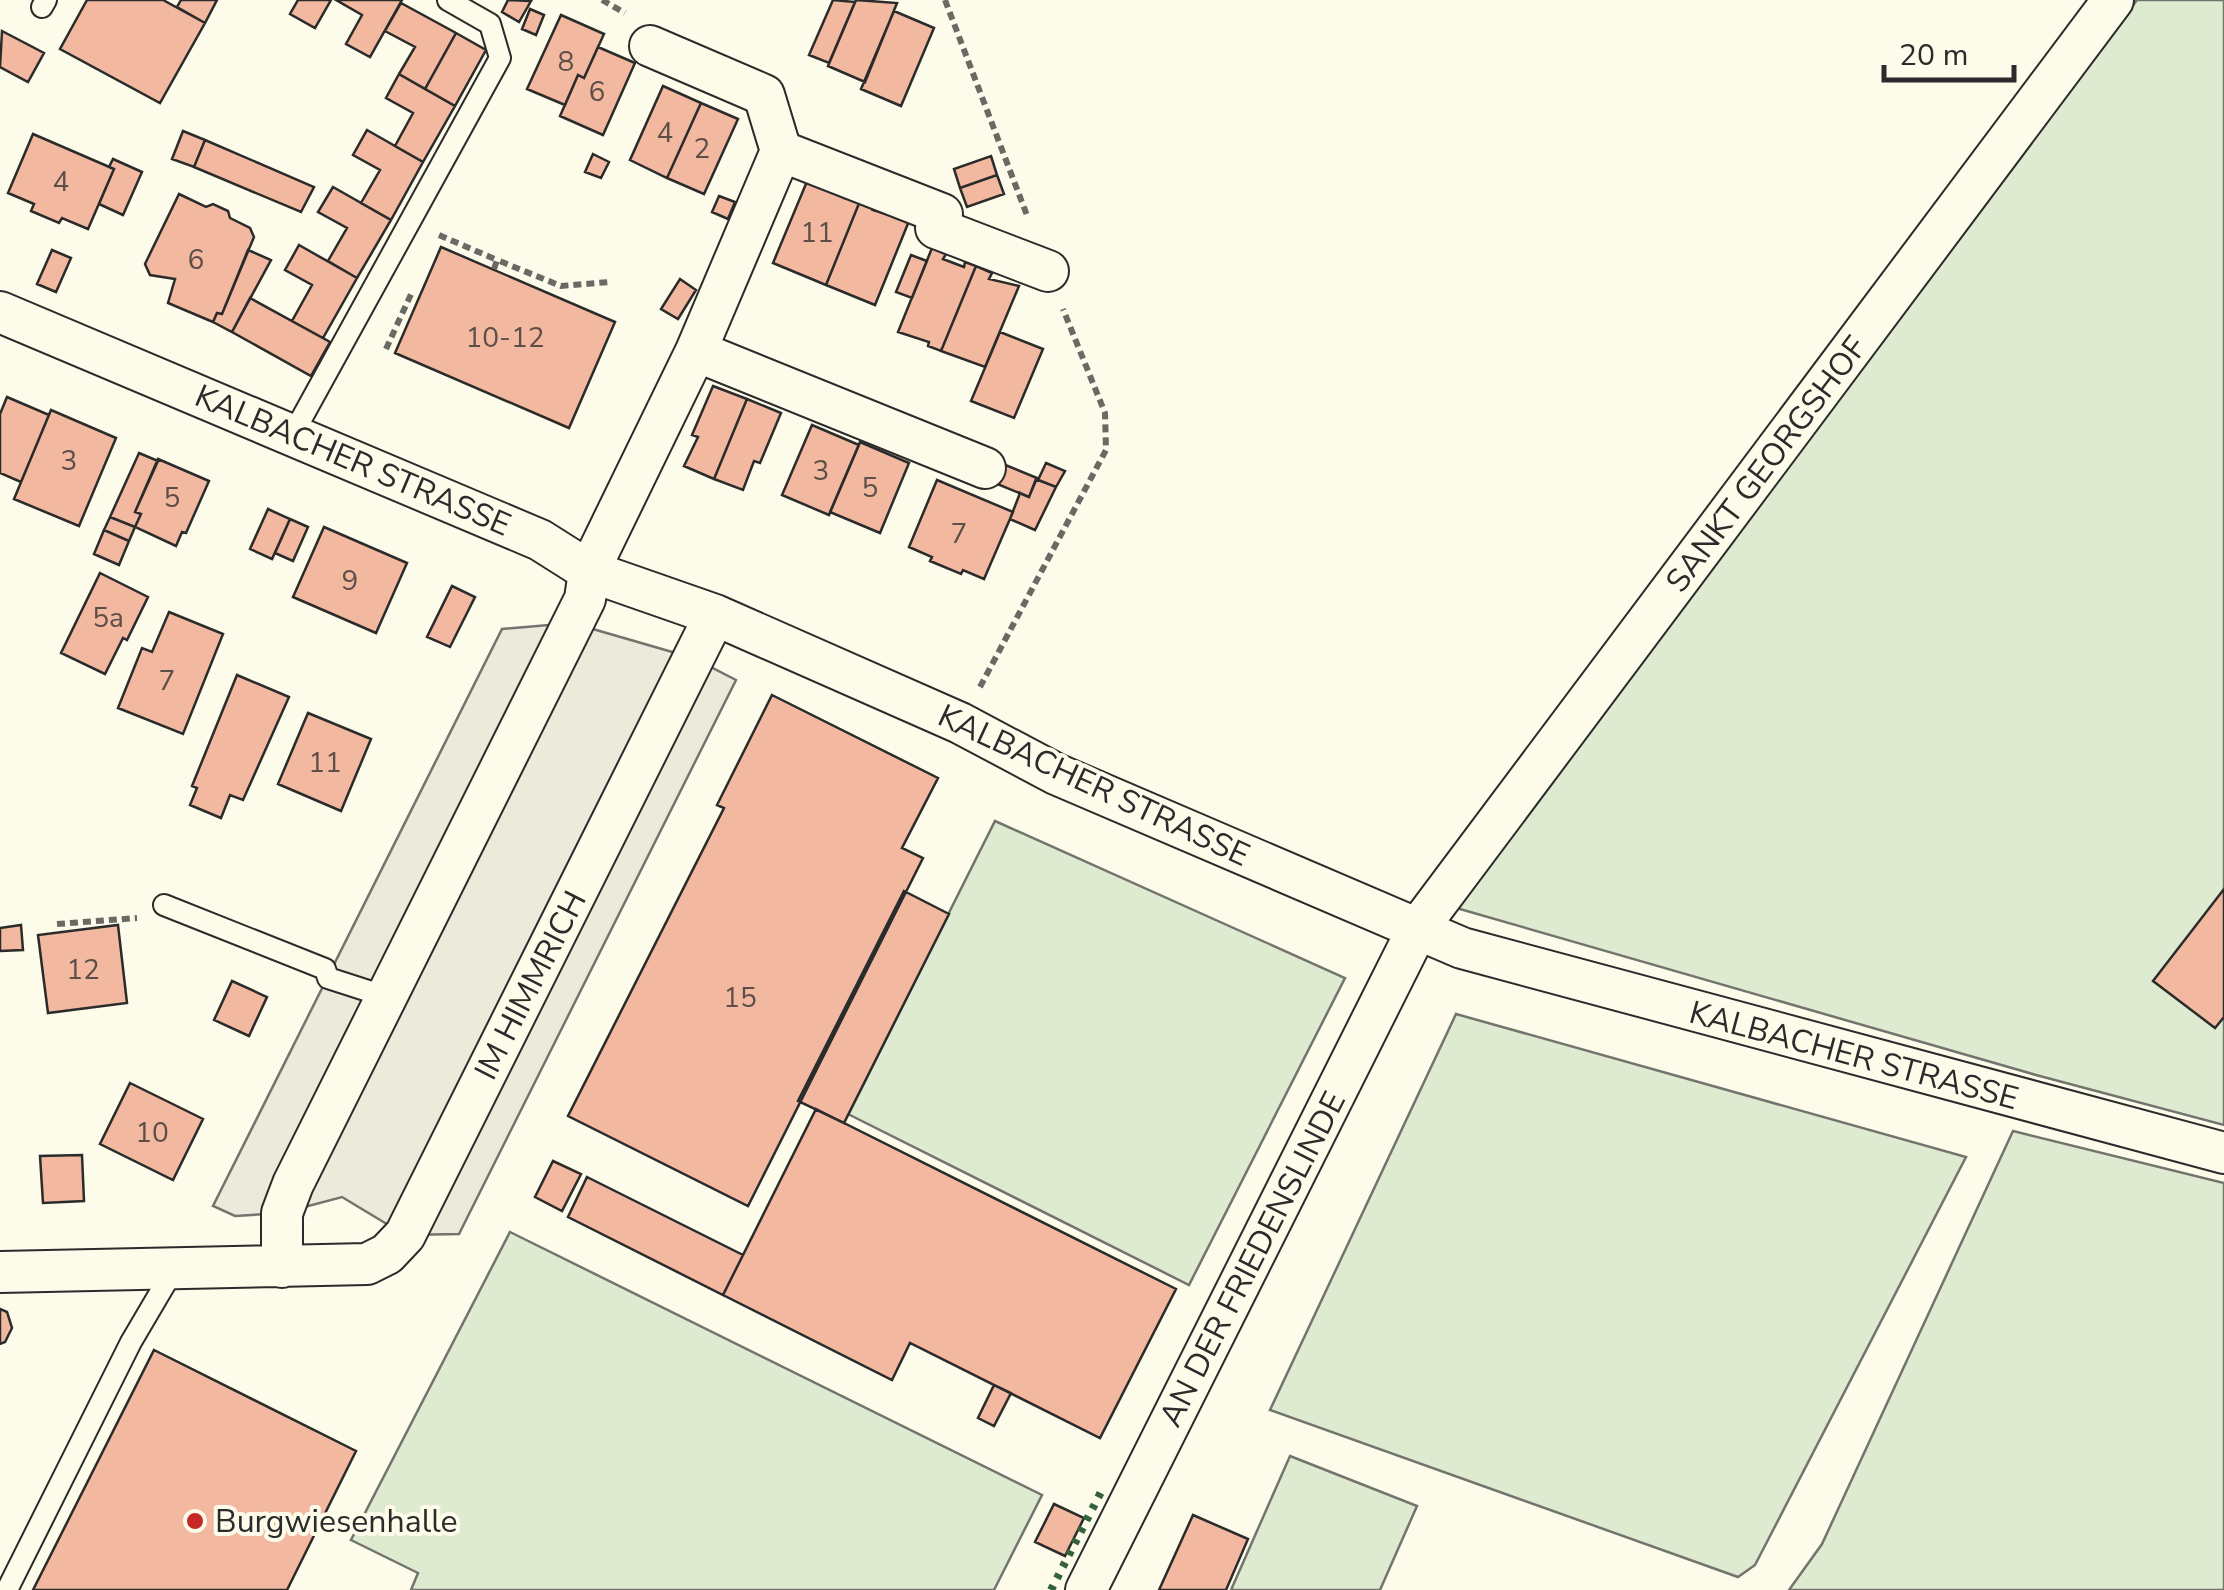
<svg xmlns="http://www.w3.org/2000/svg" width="2224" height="1590" font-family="'Nunito Sans',sans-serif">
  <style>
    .green { fill: #deebd1; stroke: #74746e; stroke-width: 2.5 }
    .parking { fill: #eceadb; stroke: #74746e; stroke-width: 2.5 }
    .building { fill: #f2b8a0; stroke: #2b2b2b; stroke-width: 2.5 }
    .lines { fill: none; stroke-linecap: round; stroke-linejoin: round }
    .lane-casing { stroke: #2b2b2b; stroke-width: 24 }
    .street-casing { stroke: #2b2b2b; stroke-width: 44 }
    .path { stroke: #6a6964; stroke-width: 6; stroke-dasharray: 8 5; stroke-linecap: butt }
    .lane { stroke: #fdfbea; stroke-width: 20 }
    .street { stroke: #fdfbea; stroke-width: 40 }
    .hedge { stroke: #34623c; stroke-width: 8; stroke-dasharray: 5 8; stroke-linecap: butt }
    .poi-dot { fill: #c62828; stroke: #fdfbea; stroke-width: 4 }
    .labels { text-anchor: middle; stroke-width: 8; stroke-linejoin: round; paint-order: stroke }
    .number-label { font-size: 28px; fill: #5d4e48 }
    .street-label { font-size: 32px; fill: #2b2b2b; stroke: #fdfbea }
    .poi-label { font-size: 32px; fill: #2b2b2b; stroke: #fdfbea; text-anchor: start }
  </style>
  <rect width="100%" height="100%" fill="#fdfbea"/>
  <path class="green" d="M2137,0H2224V1125L2036,1075L1453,907Z
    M995,821L1345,978L1189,1285L848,1114Z
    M1456,1014L1966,1157L1755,1565L1738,1577L1270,1410Z
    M2013,1131L2224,1183V1590H1789L1822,1544Z
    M510,1232L1042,1495L994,1590H411L418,1573L351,1540Z
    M1290,1456L1417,1506L1380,1590H1231Z"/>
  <path class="parking" d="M572,623L693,658L736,680L459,1234L405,1235L342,1197L282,1213L235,1216L213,1206L502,629Z"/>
  <path class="building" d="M87,0H163L205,23L160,103L60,49Z
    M181,0H217L205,23L177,7Z
    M298,0H331L315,28L290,14Z
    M336,0H402L370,57L346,44L362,15Z
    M508,0L531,1L519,22L502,12Z
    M833,0L855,2L829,63L809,55Z
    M856,0L897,3L865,82L828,66Z
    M401,3L456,33L425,89L399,74L415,47L385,31Z
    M530,9L544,15L536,35L522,29Z
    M894,11L934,28L901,106L861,89Z
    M561,15L604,34L584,78L578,75L565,105L527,89Z
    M2,31L44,53L28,82L0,67Z
    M456,33L486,50L455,106L425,89Z
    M598,47L635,63L603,135L560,116L578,75L584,78Z
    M399,74L455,106L423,162L395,146L413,113L386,98Z
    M663,86L701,103L667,178L630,160Z
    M701,103L738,119L704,194L667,178Z
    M367,130L423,162L391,220L361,203L380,170L353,155Z
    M183,131L205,140L194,167L172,159Z
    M33,134L114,169L88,229L62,218L59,223L31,211L34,204L8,193Z
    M205,140L314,187L301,212L194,167Z
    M593,154L609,162L601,178L585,172Z
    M991,156L997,175L960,188L954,169Z
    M113,159L142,172L123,215L99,204L114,169L109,167Z
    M997,175L1004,194L967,207L960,188Z
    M808,179L844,198L845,194L860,201L826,285L773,263Z
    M333,187L391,220L357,278L328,261L347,228L318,212Z
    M179,194L206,207L213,204L228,211L230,218L250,228L254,237L222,314L217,313L213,322L168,303L175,279L150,275L145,264Z
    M719,196L735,202L728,219L712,212Z
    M860,201L875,207L873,210L909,221L875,305L826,285Z
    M299,245L357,278L323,338L292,321L312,285L285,270Z
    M441,247L615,322L569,428L395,353Z
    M932,248L946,254L943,259L964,267L965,262L976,266L941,351L928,346L929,342L898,332Z
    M52,250L71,258L56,292L37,284Z
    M248,250L271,260L232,332L213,322L217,313L222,314Z
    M911,255L927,261L912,298L896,292Z
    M976,266L992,273L989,279L1019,286L985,367L941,351Z
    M680,279L696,290L678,319L661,309Z
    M250,298L330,342L311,376L232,332Z
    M1000,332L1043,349L1014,418L971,401Z
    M713,386L747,399L714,479L684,466L698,437L692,435Z
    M7,397L49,415L21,482L0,473V414Z
    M747,399L781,413L760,463L754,461L743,490L714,479Z
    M51,410L116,438L79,526L14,499Z
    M812,425L859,445L829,515L782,495Z
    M860,442L909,463L880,533L830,512Z
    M139,453L158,461L135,512L141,514L135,527L110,517Z
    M158,459L209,481L186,533L182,532L176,546L135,527L141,514L135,512Z
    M998,462L1037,478L1029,497L990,481Z
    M1046,463L1065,471L1056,487L1038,480Z
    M1036,479L1056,487L1035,530L1010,519L1020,493L1029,497Z
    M937,480L1013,512L984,579L963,570L961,574L930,561L932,557L909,547Z
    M268,509L290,519L272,559L250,549Z
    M110,517L135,527L129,541L104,530Z
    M290,519L308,527L293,561L275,553Z
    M324,527L407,563L376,633L293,597Z
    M104,530L129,541L119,565L94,554Z
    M100,573L148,597L127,640L123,638L105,674L61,653Z
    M452,586L475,597L450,647L427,637Z
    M169,612L223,634L183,734L118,708L142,648L152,652Z
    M237,675L289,697L243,800L230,795L221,818L190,805L197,788L192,786Z
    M772,695L938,778L902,848L923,858L748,1206L568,1116L724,808L717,805Z
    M308,713L371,739L341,811L278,784Z
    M2224,889V1017L2215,1028L2153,981Z
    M904,891L949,914L844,1123L798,1101Z
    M21,925L23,950L0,951V928Z
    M118,925L127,1003L48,1013L38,935Z
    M232,981L267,997L249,1036L214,1020Z
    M130,1083L203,1119L173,1180L100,1144Z
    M816,1109L1176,1289L1100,1438L910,1343L892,1380L723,1295Z
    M82,1155L84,1201L43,1203L40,1156Z
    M553,1161L581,1174L562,1211L535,1197Z
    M587,1177L743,1255L723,1295L568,1217Z
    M0,1309L7,1312L12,1328L5,1342L0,1344Z
    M154,1350L356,1451L287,1590H33Z
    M994,1385L1011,1393L994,1426L978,1418Z
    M1054,1504L1084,1518L1065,1556L1035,1542Z
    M1193,1515L1248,1539L1226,1590H1159Z"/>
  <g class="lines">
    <defs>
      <path id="lane" d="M42,7L46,0
        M293,434L500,58L490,24L448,0
        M164,905L325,969L328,978L387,997
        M7,1590L131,1342L174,1269"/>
      <path id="street" d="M650,46L764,95L781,151L942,214L936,228L1048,271
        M0,312L540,540L589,571L715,615L960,723L1056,774L1462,948L2224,1153
        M696,351L985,468
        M282,1267V1213L293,1184L585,599L589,571L696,351L781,151
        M0,1272L367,1264L387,1254L405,1235L715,615
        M1086,1590L1418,928L2113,0"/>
    </defs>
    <use href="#lane" class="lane-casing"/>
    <use href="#street" class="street-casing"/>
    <path class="path" d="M602,0L625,13
      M945,0L1028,218
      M439,235L497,260
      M494,269L497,260L561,286L609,282
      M386,349L412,292
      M980,687L1106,450L1105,413L1063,309
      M57,924L137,918"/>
    <use href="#lane" class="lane"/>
    <use href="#street" class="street"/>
    <path class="hedge" d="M1051,1590L1102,1490"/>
  </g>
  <circle class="poi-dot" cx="195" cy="1521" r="10"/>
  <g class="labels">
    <g class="number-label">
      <text x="566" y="71">8</text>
      <text x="597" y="101">6</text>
      <text x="665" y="142">4</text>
      <text x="702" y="158">2</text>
      <text x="61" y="191">4</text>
      <text x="817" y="242">11</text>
      <text x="196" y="269">6</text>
      <text x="505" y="347">10-12</text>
      <text x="69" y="470">3</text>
      <text x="821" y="480">3</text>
      <text x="870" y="497">5</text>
      <text x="172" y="507">5</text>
      <text x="959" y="543">7</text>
      <text x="350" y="590">9</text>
      <text x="108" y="627">5a</text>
      <text x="167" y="690">7</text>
      <text x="325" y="772">11</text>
      <text x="83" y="979">12</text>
      <text x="740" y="1007">15</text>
      <text x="152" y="1142">10</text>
    </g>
    <g class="street-label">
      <text transform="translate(353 460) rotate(23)" y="11">KALBACHER STRASSE</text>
      <text transform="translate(1766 464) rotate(-53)" y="11">SANKT GEORGSHOF</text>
      <text transform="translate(1094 785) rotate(25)" y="11">KALBACHER STRASSE</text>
      <text transform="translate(530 985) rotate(-63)" y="11">IM HIMMRICH</text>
      <text transform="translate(1854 1055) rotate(15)" y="11">KALBACHER STRASSE</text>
      <text transform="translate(1252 1259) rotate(-63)" y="11">AN DER FRIEDENSLINDE</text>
    </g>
    <g class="poi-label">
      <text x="215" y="1532">Burgwiesenhalle</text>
    </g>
  </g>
  <path d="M1884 65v15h130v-15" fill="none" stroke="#2b2b2b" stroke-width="5"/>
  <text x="1899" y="65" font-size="30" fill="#2b2b2b" stroke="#fdfbea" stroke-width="8" paint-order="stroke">20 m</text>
</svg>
